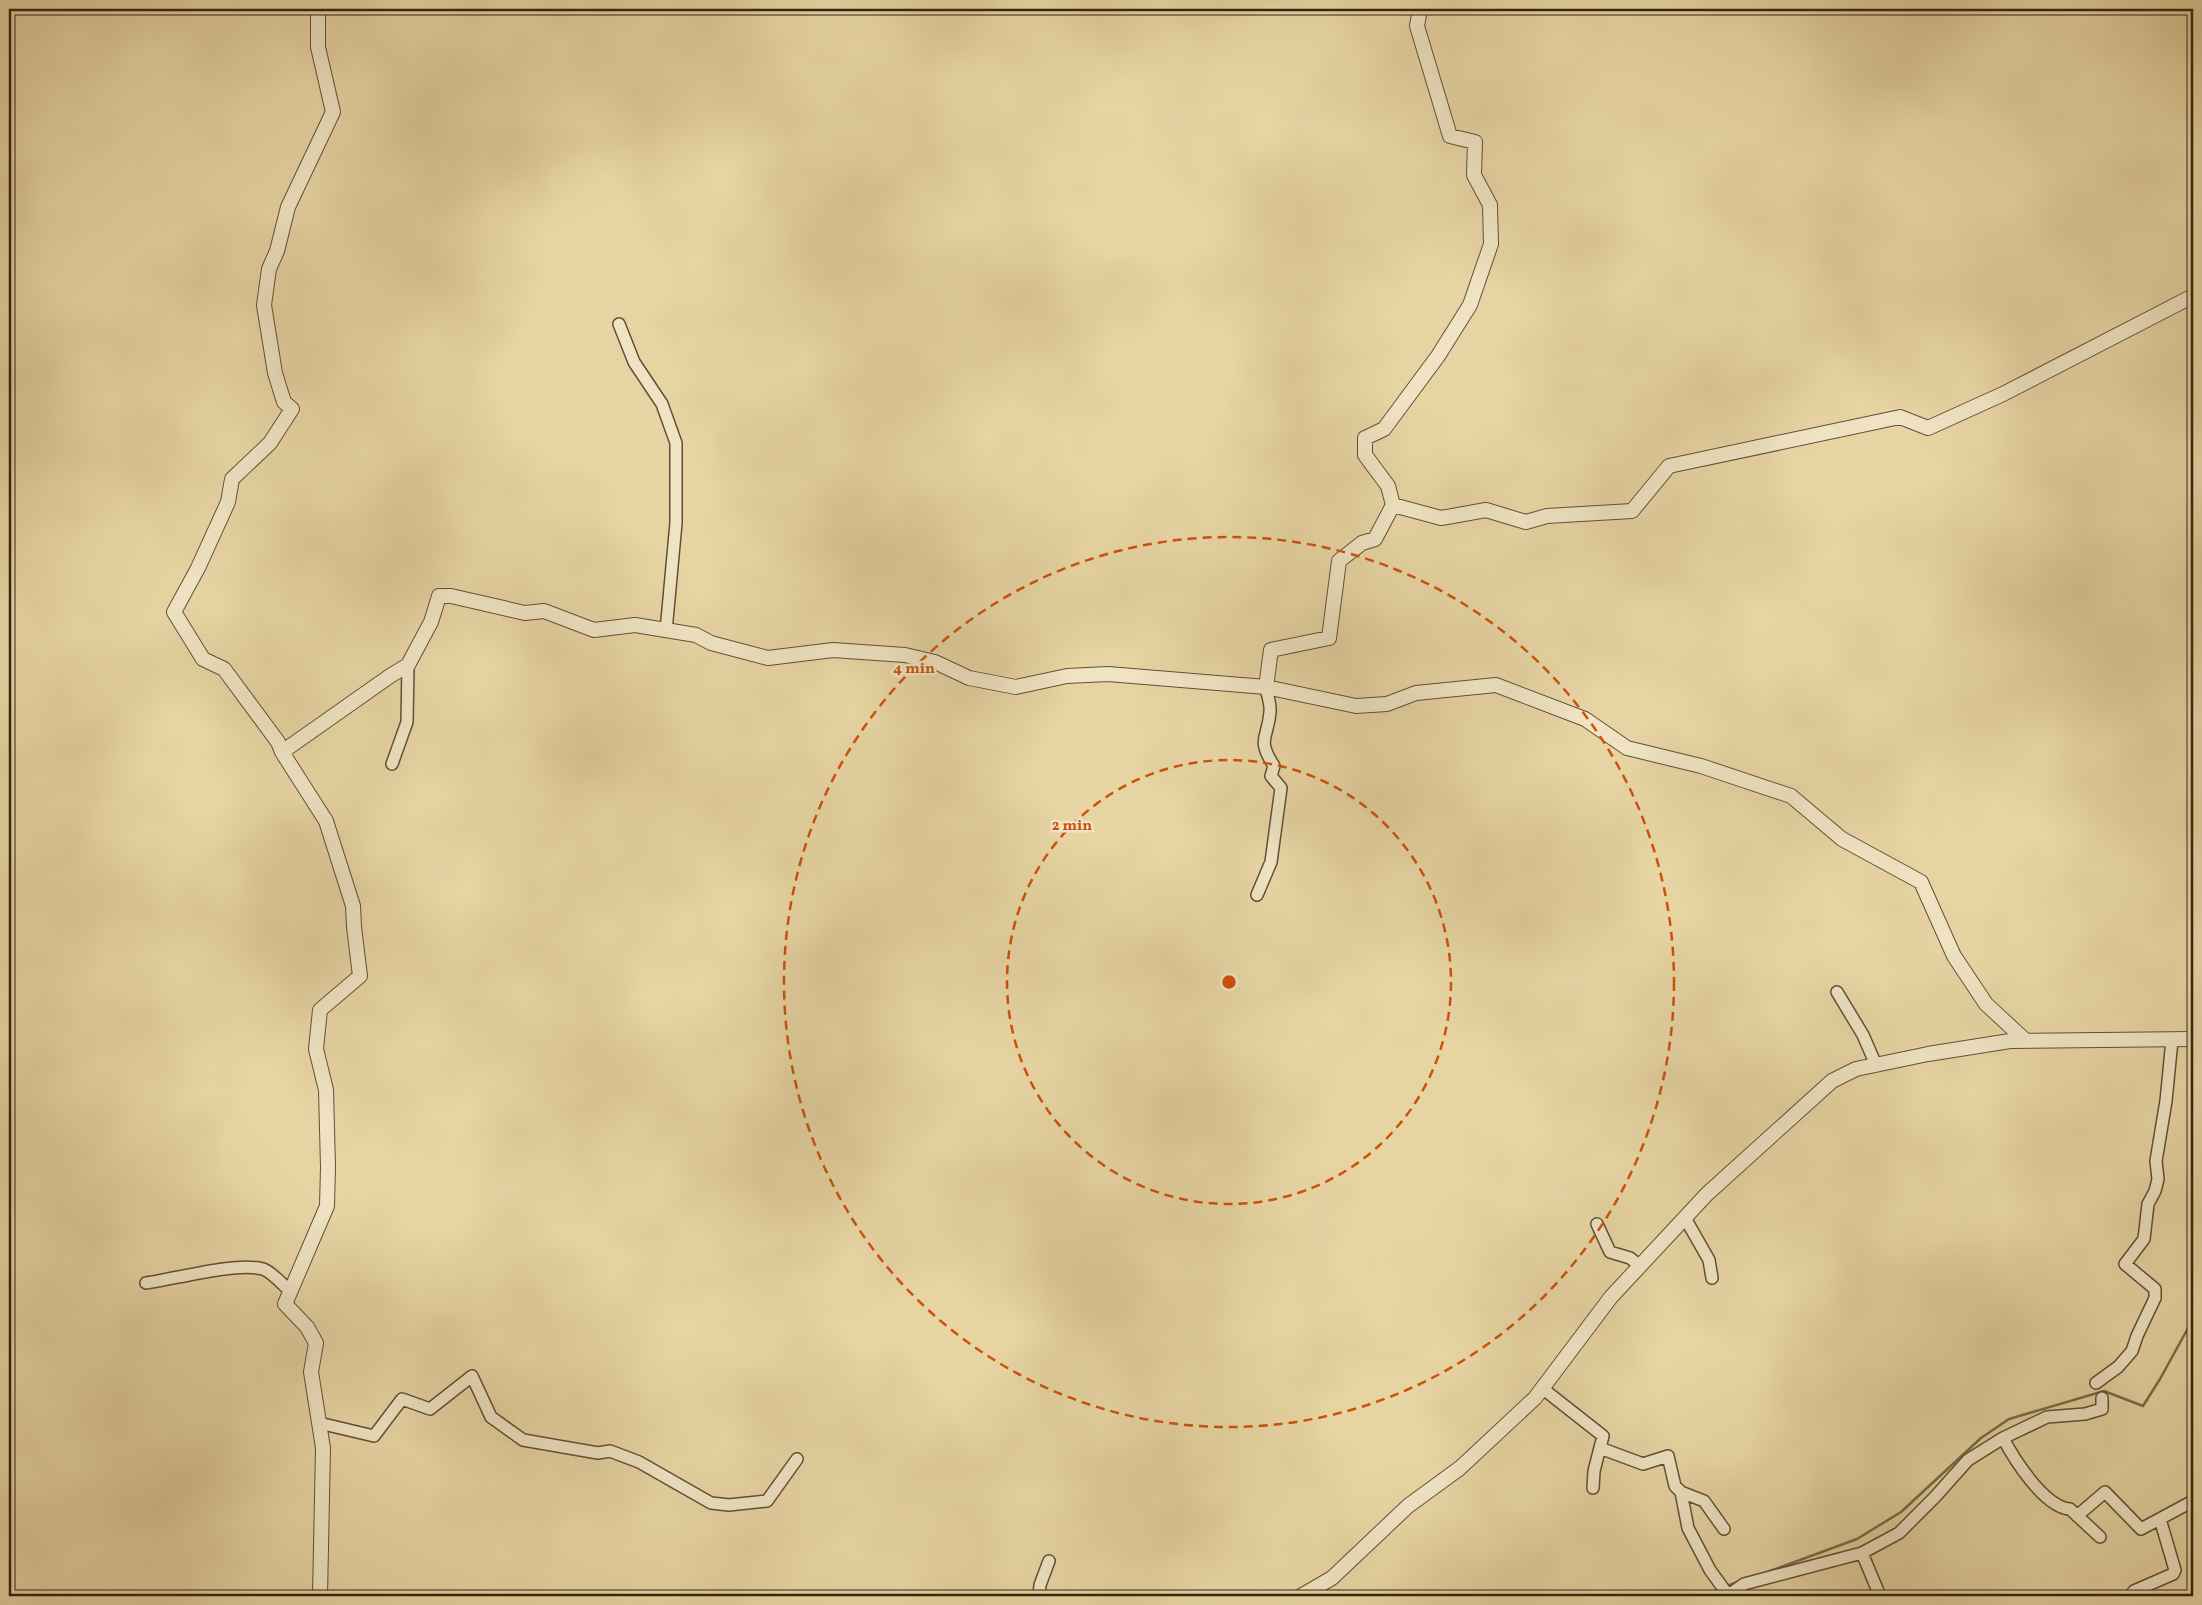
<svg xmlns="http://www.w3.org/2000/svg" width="2202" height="1605" font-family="Vollkorn,serif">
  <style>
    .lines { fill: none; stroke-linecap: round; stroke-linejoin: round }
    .stream { stroke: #7b6a4c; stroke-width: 2.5 }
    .minor-casing { stroke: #615036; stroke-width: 14 }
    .tertiary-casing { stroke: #615036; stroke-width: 16 }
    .minor { stroke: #efe3c3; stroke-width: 11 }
    .tertiary { stroke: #efe3c3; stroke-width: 14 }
    .ring { fill: none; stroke: #cd510d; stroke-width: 2.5; stroke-dasharray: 9 6 }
    .centre { fill: #cd510d; stroke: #efe3c3; stroke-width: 2.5 }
    .ring-label { font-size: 15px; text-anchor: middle; font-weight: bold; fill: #cd510d; stroke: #efe3c3; stroke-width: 5; stroke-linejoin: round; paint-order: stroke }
  </style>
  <rect width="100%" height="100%" fill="#e7d4a3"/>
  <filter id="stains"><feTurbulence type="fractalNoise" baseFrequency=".004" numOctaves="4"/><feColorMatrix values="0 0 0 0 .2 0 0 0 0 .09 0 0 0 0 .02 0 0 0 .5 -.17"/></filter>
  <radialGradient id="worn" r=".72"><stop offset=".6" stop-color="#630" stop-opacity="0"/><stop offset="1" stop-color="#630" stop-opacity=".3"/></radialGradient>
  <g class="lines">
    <path class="stream" d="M1762,1574L1857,1539L1901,1512L1981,1438L2009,1419L2104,1391L2143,1406L2160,1379L2193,1319
      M1727,1586L1738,1582
      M1708,1596L1719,1589"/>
    <defs>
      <path id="minor" d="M619,324L634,362L662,404L676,443V523L666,631
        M392,764L407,722L408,665
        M1257,895L1271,862L1281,788L1271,776L1274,766C1256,738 1268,739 1270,712C1271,704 1267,695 1266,687
        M1837,992L1863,1035L1876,1065
        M1685,1218L1709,1260L1712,1278
        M1597,1224L1610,1252L1630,1258L1640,1266
        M146,1283C176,1279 235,1262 263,1269C272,1272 283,1285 290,1291
        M2096,1383L2118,1367L2132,1351L2137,1336L2155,1298V1289L2125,1264L2144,1239L2148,1204L2155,1191L2158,1179L2156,1161L2166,1101L2172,1040
        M1542,1388L1603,1436L1594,1471L1593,1488
        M319,1423L374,1436L402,1399L430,1409L472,1376L491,1417L523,1440L598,1453L610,1451L639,1462L711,1503L729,1505L767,1501L797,1459
        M2003,1438C2014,1459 2044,1507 2070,1509L2100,1537
        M1600,1448L1643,1464L1668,1456L1675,1486L1681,1492L1704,1501L1724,1529
        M1681,1492L1688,1528L1710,1570L1728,1595
        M2077,1516L2105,1492L2141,1529L2193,1501
        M1862,1553L1880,1596
        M1039,1596L1040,1585L1049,1561
        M1727,1596L1744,1584L1862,1553L1899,1533L1935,1497L1968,1460L2003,1438L2047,1417L2085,1414L2102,1409V1398
        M2130,1596L2134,1591L2173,1574L2175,1570L2160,1519"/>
      <path id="tertiary" d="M318,9V47L333,112L288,207L277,251L269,269L264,305L275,373L284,402L292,409L270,443L232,479L228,502L198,568L174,612L203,659L224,669L278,742L282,752L326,821L353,906L354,927L360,976L320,1010L316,1049L326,1090L328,1167L327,1206L285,1304L307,1327L316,1343L311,1372L323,1448L320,1596
        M1393,505L1441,518L1486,510L1526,522L1547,516L1632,511L1669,466L1900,417L1928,428L2003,394L2193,296
        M1266,687L1271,650L1329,638L1339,561L1362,543L1375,539L1393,505L1388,486L1365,455V438L1384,429L1438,356L1470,305L1491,244L1490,205L1474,175L1475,142L1450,136L1417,26L1420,9
        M282,752L390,676L408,665L431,622L439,596H451L525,613L544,611L594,630L635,625L696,635L711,643L768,658L833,650L905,655L935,662L969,678L1016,687L1067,676L1108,674L1266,687L1356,706L1387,704L1416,693L1496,685L1585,719L1627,748L1701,766L1791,796L1842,839L1921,882L1954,956L1986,1004L2026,1041
        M1301,1596L1332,1578L1408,1506L1460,1468L1535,1398L1611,1297L1707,1194L1832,1081L1856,1069L1928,1054L2010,1041L2193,1039"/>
    </defs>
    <use href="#minor" class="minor-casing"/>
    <use href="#tertiary" class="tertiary-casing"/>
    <use href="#minor" class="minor"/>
    <use href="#tertiary" class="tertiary"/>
  </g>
  <g class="ring">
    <circle cx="1229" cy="982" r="222"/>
    <circle cx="1229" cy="982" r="445"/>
  </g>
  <circle cx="1229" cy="982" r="8" class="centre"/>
  <g class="ring-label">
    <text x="914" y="673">4 min</text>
    <text x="1072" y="830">2 min</text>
  </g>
  <rect width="2202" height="1605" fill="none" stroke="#e7d4a3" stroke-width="30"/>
  <rect x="10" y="10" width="2182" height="1585" fill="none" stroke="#342412" stroke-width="2.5"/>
  <rect x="15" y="15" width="2172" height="1575" fill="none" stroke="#342412"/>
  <rect width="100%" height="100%" filter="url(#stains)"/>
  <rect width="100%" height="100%" fill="url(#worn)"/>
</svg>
